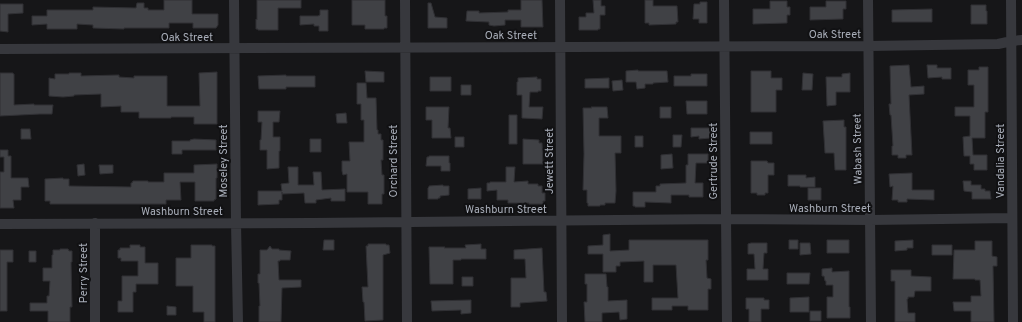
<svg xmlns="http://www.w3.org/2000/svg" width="1022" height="322" font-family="Overpass,sans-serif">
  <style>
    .building { fill: #404145; stroke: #303034 }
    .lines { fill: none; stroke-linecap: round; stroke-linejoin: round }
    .street { stroke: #37383d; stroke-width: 10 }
    .labels { text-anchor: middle; stroke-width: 4; stroke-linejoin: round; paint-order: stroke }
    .street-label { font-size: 11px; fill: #a8adb8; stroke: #111113 }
  </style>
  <rect width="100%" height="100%" fill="#161618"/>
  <path class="building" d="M164,0H192V14H218V25L216,28H193V23H169V28H124V29L93,28V25L77,24V29H47V24L32,25V16H47V10H93V7L136,8L137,3H144V8H148V10H164Z
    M257,0H301V8H278V30H258V29H256V19L257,20Z
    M352,0H385V16H387V28H384V29H365V25H352Z
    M521,0H542L543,27H521V20H505V25L494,26L489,25V22L466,21L467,11H479V13L508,12V10H521Z
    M593,0H601V6H605V15H600V29H598V30H579V17H586V13H594Z
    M645,0H653V6H677L678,22H676V24L649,25V23H645Z
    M770,1H787V7H790V15H787V23L753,24V9H770Z
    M826,1H846V9H843V19L810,20V7H826Z
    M700,2H707V23H699V19H693L694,4H700Z
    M428,3H431L435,17L447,18V28H428Z
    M0,4H23V13L8,14V32L0,31Z
    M971,5H986V11H987V24H971Z
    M932,9V22H892V10Z
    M320,10H328V31H319V26H314V24L300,25V16H318L320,15Z
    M909,65L911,87L924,86V94L909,95L912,155H906V158H898V155H892V146H893L891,115H890L889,104H891L890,66Z
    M927,65H937V68H951V79H942V77L928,78Z
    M979,67H988V112H985V138H972L973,155H987V170H974V164H970V156H964L963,137L970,136V116H955V107H974V85H968V70H979Z
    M638,70V71H667L668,82L653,83V84H645V88L637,89L636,82H626V71Z
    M365,71L384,72V82H366Z
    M751,71H771V78H782V90H776V112H751Z
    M217,72V124H194V117H171V118H139V112H121V106L101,107V94L74,95V96L63,97L49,96V78L55,79V74H69V73H81V76L119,75V77L134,78V76H167V106H200L199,73Z
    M0,73H13V74H14V105L34,104V105H53L52,114H40L0,116Z
    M803,73L813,74L812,90H802Z
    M850,73V92H836V105L827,106L826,77H842V74Z
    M691,74H707V86H674V76H691Z
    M286,75V76H315V87H286V89H259L258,76Z
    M430,77H451V91H430Z
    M537,77V79H541V91H538V92H530L529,107H543L542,119L522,118V95H517V82H518V78Z
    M609,78V88H585V79Z
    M622,80L623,90L613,91L612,81Z
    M357,83H366L367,98H376L377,130H378V134H381V140H383V160H381L382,175H384V194H382V204H368V192H347V174L343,175L342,171V161H350L349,142H364V120H361V104H357Z
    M461,85H471V95H461Z
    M686,101H707V114H687Z
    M426,107H449L448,128H450L451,138H432V120H426Z
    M591,107H607L608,118H599V136H621V153H615L616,191L615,203H605V205H600V206H588V203H587V190H583L584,154L583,108H592Z
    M660,107H671V118H660Z
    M258,111H280L279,122H273V137H280V151H279V168L267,169V150H260V140H261L262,122H258Z
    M346,113L347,123H337L336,114Z
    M509,115H517V144H509Z
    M844,120V127H846V170H835L834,153H825L823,121Z
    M691,128H710V138L699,139V136L691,137Z
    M21,129H30L31,139H21Z
    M750,132H772V144H750Z
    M673,135H682L681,147H673Z
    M635,136H643V147H635Z
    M455,137H464V147H455Z
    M194,139L216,140V150H182V154H172V141H190V140Z
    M310,139H321V152H310Z
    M523,139L539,140V143H542L543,164H523Z
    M0,150H8V156H11V178H28L29,187H21V200H13L14,208H0V172H4V157H0Z
    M672,154L673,168L661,169V155Z
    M688,154H708V163H696L695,183H703V197H689V195H671V203L645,202V207H635V206H633V192H656V186H660V184L686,183V165H688Z
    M429,156H449V163H450V171H441V166H426L427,157H429Z
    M751,161H767L768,163H774V175H768V193H765V195H757V193H751Z
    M84,164L85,175L78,176L77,165Z
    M217,164V178H216V199L214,200V201H195V182H180L181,200H166V204H50V201H45V179L63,178V179H69V186L131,187V183H132L133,181H148V182H164V173H194V165Z
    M99,165H113V173L100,174Z
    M288,167H298V185H314L313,172H321L322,190L345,189V201H331V198L316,200V203H305L304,193L282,194V192V200H279V204L258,205V191H282L281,184L289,183Z
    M506,167H515L514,182L528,181V184H538V186H542V193H545V201H543V204H529V203H508V200H497V190L487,191V183H490V182H506Z
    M912,173V190H934V200L907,199V202H898V200H892L893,186L890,187L889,174Z
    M788,175H806V178L815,177V187H800V186H788Z
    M963,181H971V185H981V189H985V191H990L991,199H972V192L964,191Z
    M443,185V186H449V195L440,196V198H438V199H428V188L429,187V186Z
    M481,188V199H468V189Z
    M808,188H821V200H808Z
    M610,234V251L629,250V240H708V260H706L707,278L711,279V289H708V310H688V306H672V310H652V298H678L676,265H653V282H644V261L620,262V266H616V272H603V254H588V246L603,245V235Z
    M324,240H334V250H323Z
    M789,240H798V249H789Z
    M827,240H849V253H827Z
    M913,240V248H907V250L895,251V241Z
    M975,241H992V256L997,257V266H993L994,322H971V311H954L953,302H971V296H981L980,280H975V279H953L954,250H975Z
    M751,243H767V253H764L763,269H768V280H747V269H755L754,254H748V244Z
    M800,243H810L811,254L800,255Z
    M368,244H386V245H389L390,253L383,255V320L365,321L364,302H363L362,287H368L366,246H368Z
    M481,244V249H486V259H461V260H453V284H430L429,247H445L444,248H466L465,245Z
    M130,245H140V247H145V263H158V284H136V292H133V312H118V301H122V276H138V261H121V258H118V250H120V248H130Z
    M191,245H212V246H215V322H204V312H193V286H176V258H191Z
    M932,245H952V255H932Z
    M270,246L272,249H279V250L291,251L290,260H280V261H278L279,280H301V287L282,288L281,322H259V306H260L259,283H258V274H260V250H267Z
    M542,248L544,292H546L547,301L520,303V307H511V278H526L525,259H514V250Z
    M60,249H68L69,251H72V262H71L72,307H70V322H48V311H30V303H47V296H49L50,281H43V268H52V255H53V250H60Z
    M0,250H13V262H7V311H0Z
    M29,251H36V262H29Z
    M832,268V272L849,271V307H850V318H827V297H833V285H826V281H825L824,276H822V269Z
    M891,270H911V276L931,277V291H915L914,297H908V299H907L908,313H915V322H895V281H891Z
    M787,273H810L809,284H787Z
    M585,274H606L607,287H608V301L627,300V319L620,320L619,312L602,313V322H585L584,302H587V284H585Z
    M462,277H473V286H462Z
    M809,297V312H790V298Z
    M746,298H764V300H769V309H761V322H749V309H746Z
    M471,300V313L461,314V310L432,311L431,301Z
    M167,306L176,307V315H167Z
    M810,311H821V321H810Z"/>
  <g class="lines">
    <path class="street" d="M234,0L236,223L238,322
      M405,0L407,322
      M560,0L562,322
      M724,0L727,322
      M868,0L871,322
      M1011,0L1013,322
      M0,49L868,46L998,44L1012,41L1022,40
      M0,224L312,223L726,219L870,220L1012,218
      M95,322V223"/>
  </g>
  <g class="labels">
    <g class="street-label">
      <text x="835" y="38">Oak Street</text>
      <text x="511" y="39">Oak Street</text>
      <text x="187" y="41">Oak Street</text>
      <text transform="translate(857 149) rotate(-91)" y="4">Wabash Street</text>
      <text transform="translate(223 161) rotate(-90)" y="4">Moseley Street</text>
      <text transform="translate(393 161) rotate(-90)" y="4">Orchard Street</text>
      <text transform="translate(549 161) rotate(-90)" y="4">Jewett Street</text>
      <text transform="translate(713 161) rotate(-90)" y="4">Gertrude Street</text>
      <text transform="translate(1000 161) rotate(-90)" y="4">Vandalia Street</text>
      <text x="830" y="212">Washburn Street</text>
      <text x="506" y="213">Washburn Street</text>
      <text x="182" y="215">Washburn Street</text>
      <text transform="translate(83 273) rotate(-90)" y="4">Perry Street</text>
    </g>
  </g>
</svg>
